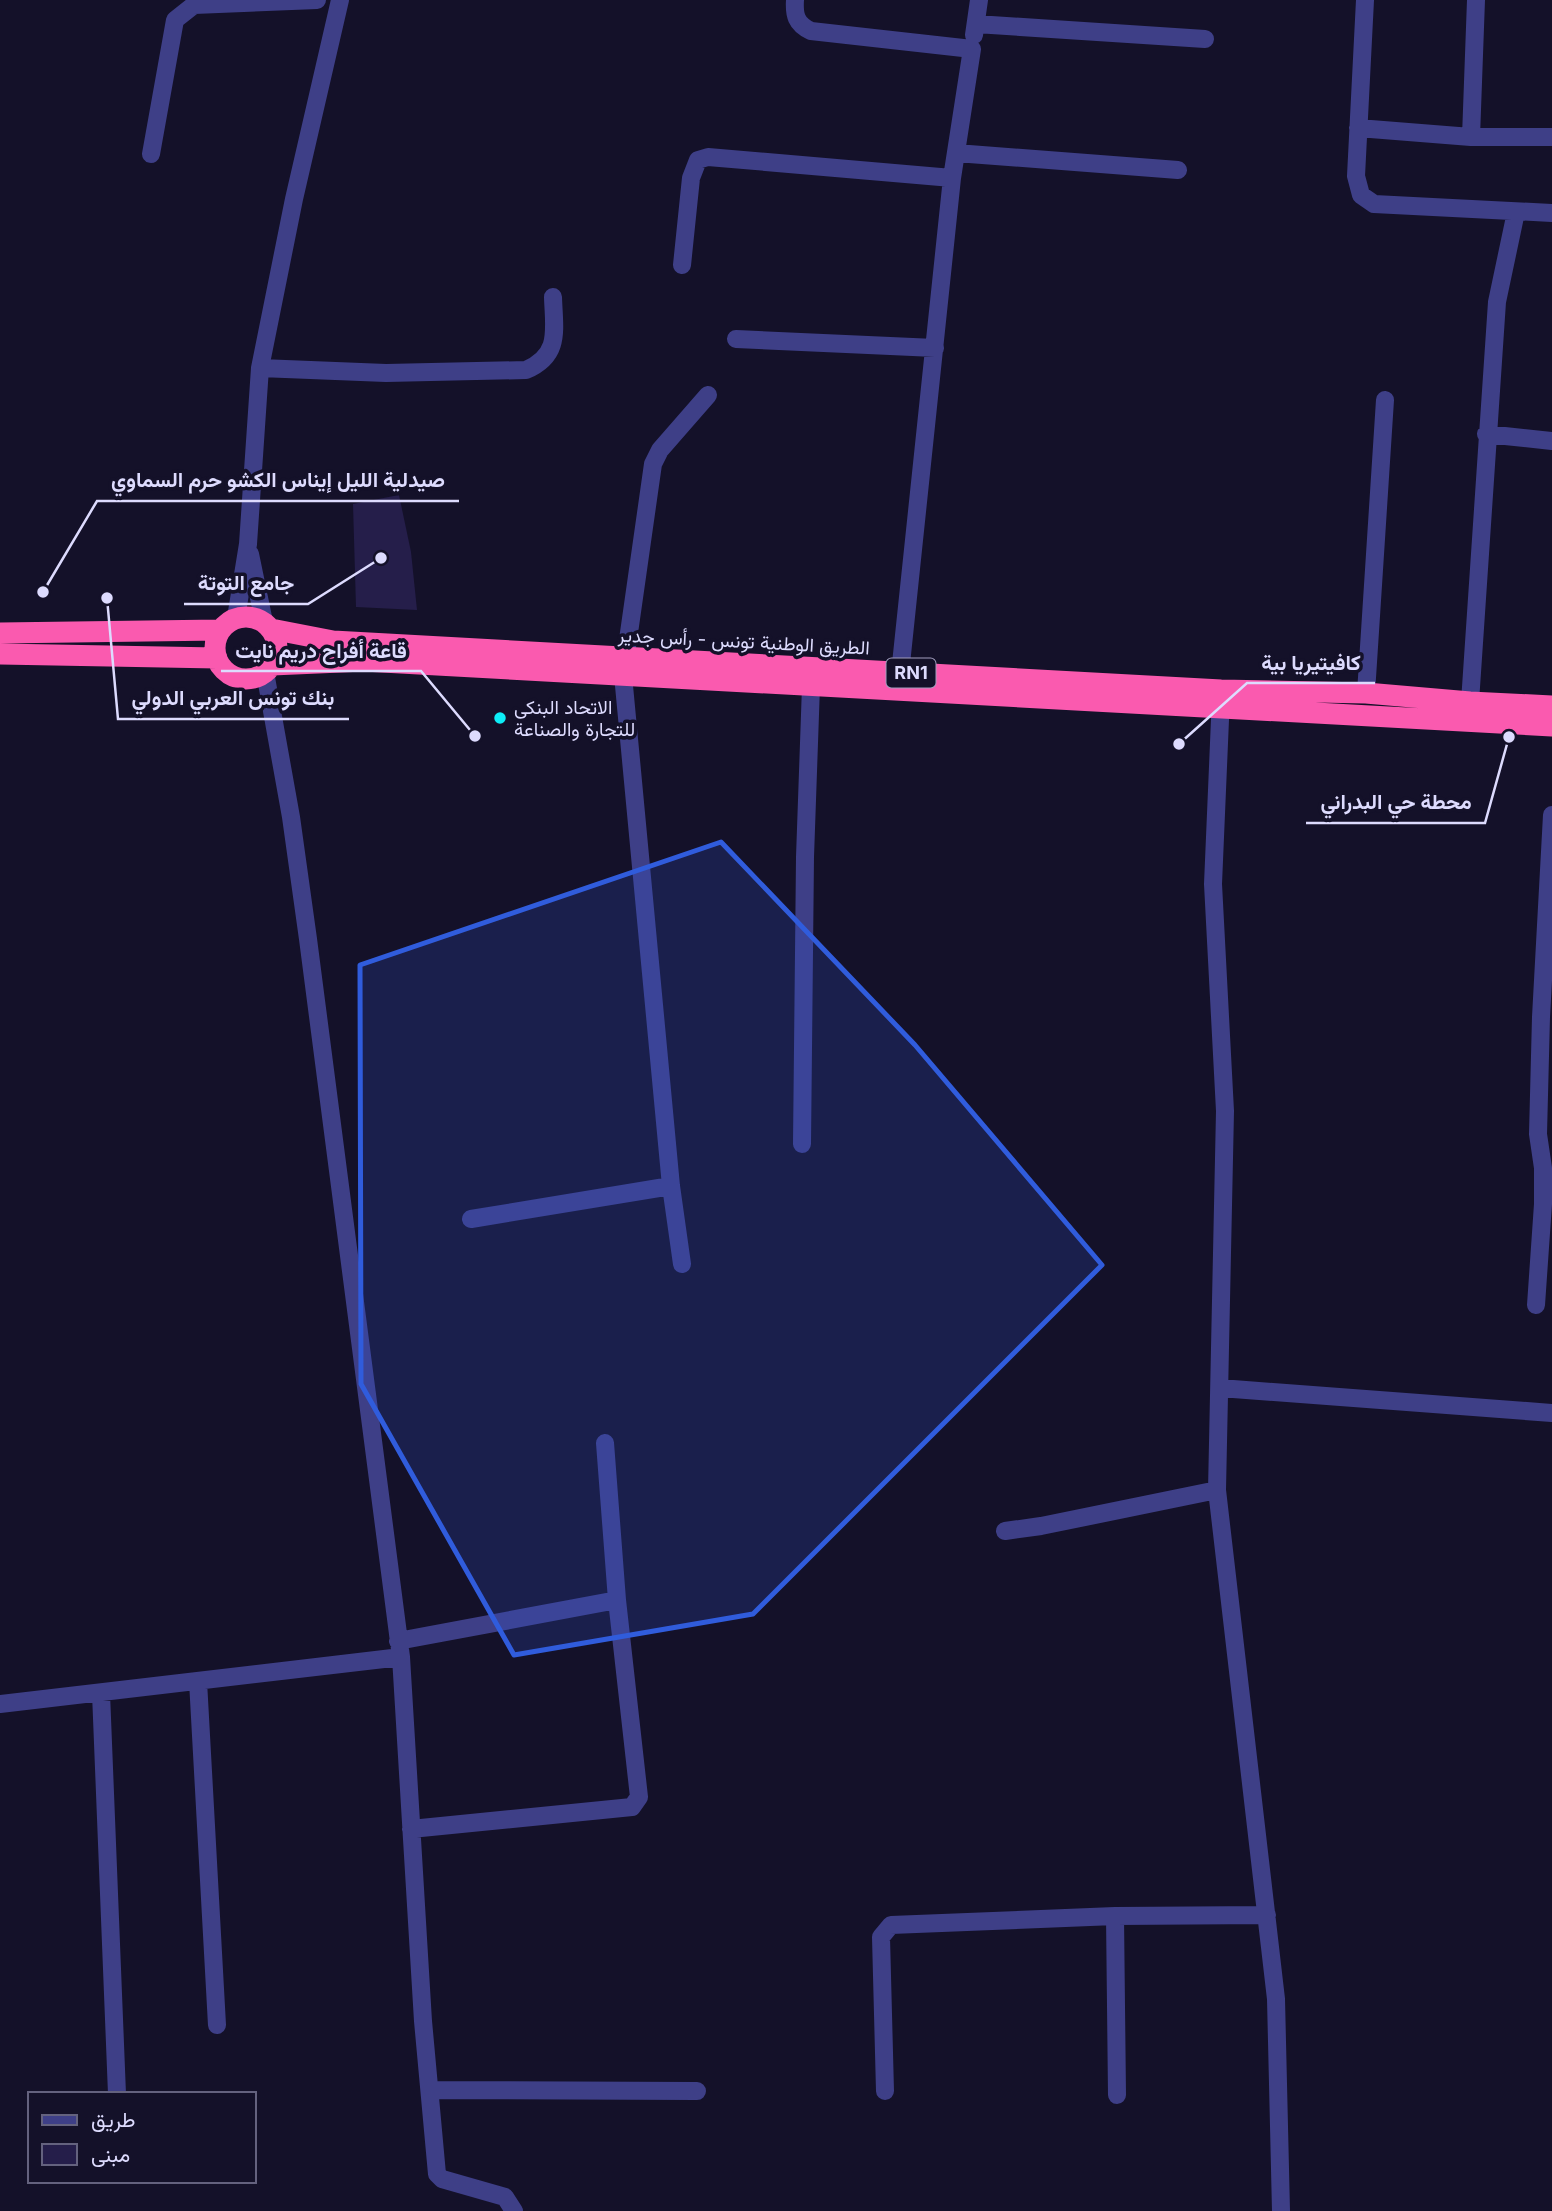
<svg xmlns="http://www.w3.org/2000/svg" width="1552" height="2211" font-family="Inter,Vazirmatn,sans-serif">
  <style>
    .building { fill: #251e4a }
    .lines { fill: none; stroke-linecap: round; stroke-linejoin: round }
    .minor { stroke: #3e3f87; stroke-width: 18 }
    .highway { stroke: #fa5aaf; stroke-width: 21 }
    .marked { fill: #305cdc; fill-opacity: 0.2; stroke: #305cdc; stroke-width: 5; stroke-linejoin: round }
    .poi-dot { fill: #0dedf7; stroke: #141129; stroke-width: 2.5 }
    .labels { text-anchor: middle; stroke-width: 7; stroke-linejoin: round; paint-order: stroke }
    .shield { fill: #141129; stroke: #a19ebe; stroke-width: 2 }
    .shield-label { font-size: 18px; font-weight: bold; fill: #dddbfe }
    .street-label { font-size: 19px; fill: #dddbfe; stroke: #141129 }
    .poi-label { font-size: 19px; fill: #dddbfe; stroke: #141129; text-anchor: start }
    .leader { fill: none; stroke: #dddbfe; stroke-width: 2.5 }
    .callout-dot { fill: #dddbfe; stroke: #141129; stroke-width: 2.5 }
    .callout-label { font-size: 21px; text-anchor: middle; font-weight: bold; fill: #dddbfe; stroke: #141129; stroke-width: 7; stroke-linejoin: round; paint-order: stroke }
  </style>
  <rect width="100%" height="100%" fill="#141129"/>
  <path class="building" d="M399,495L411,552L417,610L356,607L353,504Z"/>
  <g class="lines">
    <path class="minor" d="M795,0C794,15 796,24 811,31L972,49L952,178L899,683
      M1365,0L1356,176L1361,195L1374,204L1552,213
      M976,24L1205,39
      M974,35L979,0
      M1358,128L1471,137H1552
      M1471,137L1476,0
      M956,153L1178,170
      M151,154L175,20L194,5L317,0
      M682,265L691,178L698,160L708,157L952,178
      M736,339L935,348
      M260,368L386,373L526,370C561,355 554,330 553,297
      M1486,434L1552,441
      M250,554L264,622
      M236,618L248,544L260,368L294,199L340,0
      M265,672L291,817L308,939L401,1657L423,2021L437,2174L442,2179L505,2197L514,2211
      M1366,693L1385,400
      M1221,696L1213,884L1225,1111L1217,1490L1276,1999L1281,2211
      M1470,702L1497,302L1516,212
      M802,1144L805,857L811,686
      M471,1219L671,1186
      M682,1264L671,1186L623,675L653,464L660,450L708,395
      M1536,1305L1543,1204V1168L1538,1134L1541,1017L1552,815
      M1220,1388L1552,1413
      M605,1443L617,1600
      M1005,1531L1041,1526L1217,1490
      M398,1641L617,1600L639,1797L632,1807L411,1829
      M198,1681L217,2025
      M101,1693L117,2094
      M0,1704L401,1657
      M1115,1916L1117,2095
      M430,2090L697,2091
      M885,2091L881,1937L891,1925L1115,1916L1267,1915"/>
    <path class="highway" d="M215 648a31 31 0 1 1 62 0a31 31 0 1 1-62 0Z
      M271,629L333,641L1221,690L1366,693L1470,702L1552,706
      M0,633L220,630
      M0,654L217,658
      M272,665L364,661L1552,726"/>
  </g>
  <path class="marked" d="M721,842L915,1045L1102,1265L753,1614L514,1655L361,1384L360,965Z"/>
  <circle class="poi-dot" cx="500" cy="718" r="7"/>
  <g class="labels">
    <rect class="shield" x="886.5" y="658.5" width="49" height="29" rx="5"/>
    <g class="shield-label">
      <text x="911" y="679">RN1</text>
    </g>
    <g class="street-label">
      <text transform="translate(744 641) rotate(3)" y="7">الطريق الوطنية تونس - رأس جدير</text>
    </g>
    <g class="poi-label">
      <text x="514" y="714">الاتحاد البنكي<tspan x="514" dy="22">للتجارة والصناعة</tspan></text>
    </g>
  </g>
  <path class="leader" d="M43 592L97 501H459M381 558L308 604H184M475 736L421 671H221M1179 744L1247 683H1375M107 598L118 719H349M1509 737L1485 823H1306"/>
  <g class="callout-dot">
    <circle cx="43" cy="592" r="7"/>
    <circle cx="381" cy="558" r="7"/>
    <circle cx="475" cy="736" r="7"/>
    <circle cx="1179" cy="744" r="7"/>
    <circle cx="107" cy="598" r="7"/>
    <circle cx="1509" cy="737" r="7"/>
  </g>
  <g class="callout-label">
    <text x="278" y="487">صيدلية الليل إيناس الكشو حرم السماوي</text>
    <text x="246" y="590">جامع التوتة</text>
    <text x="321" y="658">قاعة أفراح دريم نايت</text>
    <text x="1311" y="670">كافيتيريا بية</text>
    <text x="233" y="705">بنك تونس العربي الدولي</text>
    <text x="1396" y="809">محطة حي البدراني</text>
  </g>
  <rect x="28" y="2092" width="228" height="91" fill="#141129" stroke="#64627e" stroke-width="2"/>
  <rect x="42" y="2115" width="35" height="10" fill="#3e3f87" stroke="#64627e" stroke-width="2"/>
  <text x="91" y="2127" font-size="21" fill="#dddbfe">طريق</text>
  <rect x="42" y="2144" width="35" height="21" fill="#251e4a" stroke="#64627e" stroke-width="2"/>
  <text x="91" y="2162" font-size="21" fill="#dddbfe">مبنى</text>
</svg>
